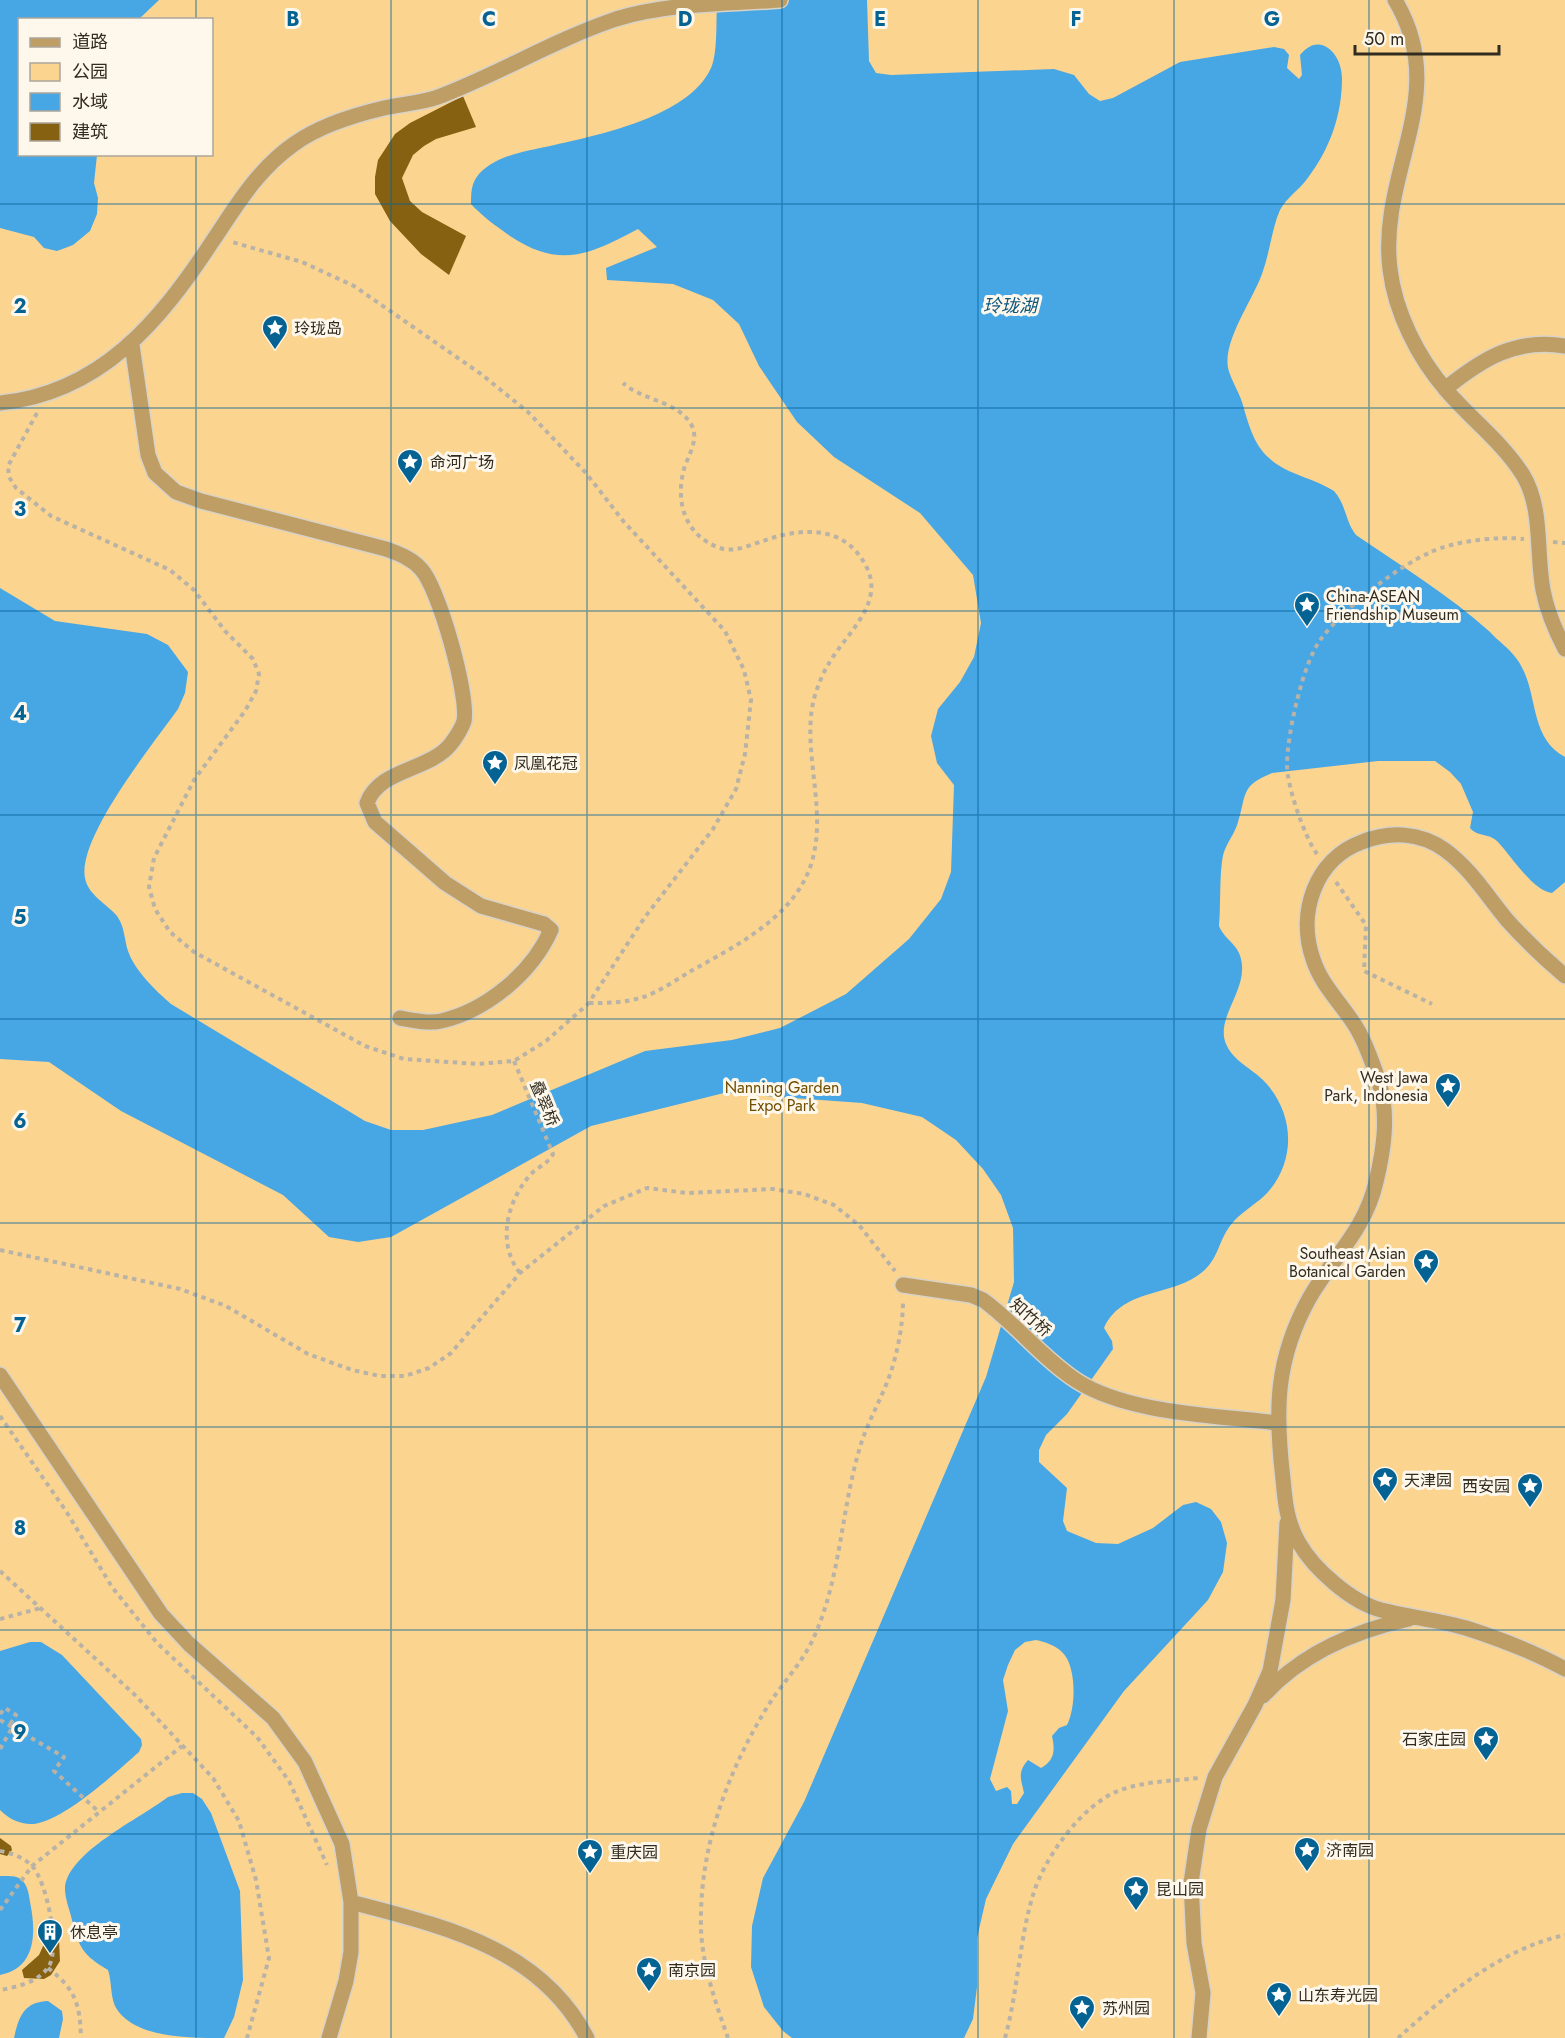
<svg xmlns="http://www.w3.org/2000/svg" width="1565" height="2038" font-family="Jost,'Noto Sans SC',sans-serif">
  <style>
    .green { fill: #fbd490; fill-rule: evenodd }
    .water { fill: #47a6e4; fill-rule: evenodd }
    .building { fill: #866111 }
    .lines { fill: none; stroke-linecap: round; stroke-linejoin: round }
    .minor-casing { stroke: #d9d2c6; stroke-width: 18 }
    .path { stroke: #b9b2a6; stroke-width: 4; stroke-dasharray: 4.5 4.5; stroke-linecap: butt }
    .minor { stroke: #be9e65; stroke-width: 15 }
    .grid { fill: none; stroke: #056393; stroke-width: 1.5; stroke-opacity: 0.55 }
    .labels { text-anchor: middle; stroke-width: 6; stroke-linejoin: round; paint-order: stroke }
    .poi-label { font-size: 16px; fill: #322c20; stroke: #fef7eb; text-anchor: start }
    .park-label { font-size: 16px; fill: #6f4e00; stroke: #fef7eb }
    .street-label { font-size: 16px; fill: #322c20; stroke: #fef7eb }
    .water-label { font-size: 18px; font-style: italic; fill: #0b557d; stroke: #fef7eb }
    .grid-label { font-size: 20px; text-anchor: middle; font-weight: bold; fill: #056393; stroke: #fef7eb; stroke-width: 6; stroke-linejoin: round; paint-order: stroke }
  </style>
  <rect width="100%" height="100%" fill="#fef7eb"/>
  <path class="green" d="M0,0H1565V2038H0ZM20,20H212V154H20Z"/>
  <path class="water" d="M0,0H159L139,19L20,20V154L97,155L94,183L98,198L97,214L90,231L73,245L57,251L44,248L34,237L0,228Z
    M717,0H867L869,61L876,73L891,75L1054,69L1074,75L1089,94L1100,101L1113,98L1180,62L1274,47L1284,49L1289,55L1287,68L1299,79L1302,75L1300,55C1320,30 1342,54 1342,78C1342,115 1330,149 1307,179C1299,190 1287,197 1280,210C1272,228 1270,251 1263,271C1254,299 1223,339 1228,368C1231,380 1238,390 1242,402C1248,422 1253,444 1269,458C1286,474 1314,478 1334,491C1346,504 1345,521 1356,535C1401,566 1449,595 1490,632C1498,641 1509,648 1516,658C1540,689 1527,737 1565,757V882L1552,893C1534,892 1511,856 1498,842C1490,833 1477,837 1470,828L1473,812L1461,784L1450,772L1435,761H1378L1272,773C1240,786 1247,794 1238,822C1235,833 1228,841 1224,852C1219,867 1221,907 1219,926C1224,939 1238,944 1241,959C1249,990 1213,1019 1227,1046C1234,1061 1252,1069 1263,1080C1294,1111 1297,1159 1268,1192C1258,1203 1244,1210 1234,1221C1216,1241 1221,1260 1197,1276C1167,1296 1121,1290 1104,1328L1112,1341L1113,1349L1067,1414L1046,1435L1039,1450V1462L1067,1488L1063,1521L1067,1531L1096,1543L1118,1544L1153,1528L1183,1505L1196,1502L1211,1509L1221,1522L1227,1543L1223,1572L1208,1600L1124,1691L1013,1844L986,1899L977,1938V1987L973,2019L964,2038H792L783,2031L764,2007L751,1967L752,1926L763,1878L804,1802L986,1377L1014,1282L1013,1228L1001,1195L983,1169L956,1140L922,1117L862,1103L724,1093L591,1126L391,1237L358,1242L329,1237L283,1195L121,1111L49,1062L0,1059V588L55,621L147,634L168,645L188,672L185,693L178,709C153,744 77,838 85,878C88,895 107,904 117,916C125,927 124,939 128,951C135,971 155,990 171,1004L365,1121L391,1130H423L492,1115L645,1051L732,1040L780,1028L846,994L909,939L941,899L951,872L954,785L937,763L931,736L938,709L960,682L974,657L981,623L973,575L920,513L834,457L797,422L759,366L739,324L713,300L673,284L607,280L606,268L657,247L638,229C589,255 560,269 510,236C496,226 483,217 471,204C471,193 471,183 479,174C496,155 527,151 550,146C598,135 689,117 711,68C718,53 716,18 717,0ZM1036,1640C1045,1642 1055,1645 1062,1652C1077,1666 1076,1708 1067,1725L1059,1728L1052,1736C1055,1750 1055,1760 1041,1768L1028,1760C1017,1773 1021,1778 1024,1793L1017,1804H1012L1011,1791L1007,1787L996,1791L990,1779L1008,1711L1003,1680L1008,1665L1015,1650L1025,1642Z
    M30,1642H41L62,1655L141,1739L142,1745L139,1752C115,1773 65,1820 34,1824C21,1825 9,1819 0,1810V1651Z
    M182,1793H193L202,1799L211,1813L240,1891L243,1980L234,2017L224,2038C187,2038 132,2038 115,2006C110,1994 112,1982 108,1970C83,1955 79,1948 72,1920C70,1911 65,1899 65,1889C66,1853 141,1818 168,1797Z
    M0,1876C7,1876 17,1875 22,1880C28,1886 29,1895 30,1902C36,1931 37,1968 0,1975Z
    M48,2001L62,2011L63,2019L59,2038H14C19,2016 24,2002 48,2001Z"/>
  <path class="building" d="M463,96L476,127L436,139L424,146L413,155L402,178L410,201L422,212L466,236L449,275L421,254L390,221L375,194V177L378,160L395,134L410,123Z
    M0,1838L11,1846L12,1850L7,1856L0,1854Z
    M50,1928L59,1939L60,1961L51,1975L44,1979L24,1978L22,1970L39,1955L44,1944V1934Z"/>
  <g class="lines">
    <defs>
      <path id="minor" d="M1395,0C1452,95 1378,171 1390,269C1395,312 1418,358 1447,391C1471,419 1503,443 1523,475C1543,508 1536,552 1543,590C1547,611 1555,630 1565,649
        M132,345L148,455L155,473L176,492L201,501L386,549C399,554 411,558 421,569C439,588 469,696 464,721C462,728 455,739 450,745C428,771 379,769 367,803L375,822L445,883L481,906L544,924L551,930C532,973 486,1011 441,1021C429,1024 412,1020 400,1018
        M1445,389C1482,359 1515,338 1565,346
        M0,403C101,393 160,321 212,242C237,205 257,170 294,144C319,126 354,115 384,108C402,104 421,103 438,97C499,74 554,40 616,19C667,3 727,4 780,0
        M1565,976C1545,959 1525,940 1507,920C1487,896 1471,869 1445,850C1420,832 1390,831 1362,842C1315,859 1297,913 1313,959C1321,985 1342,1004 1356,1027C1366,1043 1373,1064 1379,1082C1389,1115 1384,1149 1376,1182C1365,1230 1334,1256 1310,1297C1275,1359 1275,1411 1283,1479C1285,1502 1287,1523 1299,1543C1314,1569 1351,1602 1381,1610C1409,1617 1438,1620 1466,1628C1500,1639 1534,1652 1565,1669
        M903,1285L971,1295L983,1300C1016,1324 1043,1359 1077,1381C1129,1414 1215,1415 1277,1423
        M0,1375L161,1614L189,1644L273,1718L305,1762L342,1844L351,1902V1952L346,1981L329,2038
        M1263,1696C1300,1655 1354,1631 1409,1619
        M351,1902C442,1926 540,1947 587,2038
        M1199,2038L1203,1993L1194,1943L1191,1883L1199,1829L1215,1777L1255,1705L1270,1671L1283,1600L1287,1523"/>
    </defs>
    <use href="#minor" class="minor-casing"/>
    <path class="path" d="M37,413L8,466L9,477L16,488L51,516L170,570L194,590L225,631L253,659L259,674L256,691L245,711L194,780L154,858L149,887L155,909L170,932L194,952L365,1046L404,1059L478,1064L514,1061L546,1041L588,1004L645,917L713,829L736,789L745,754L751,700L744,670L725,631L624,522L586,473L528,412L481,374L354,286L302,262L232,242
      M1553,542L1565,543
      M1317,854C1304,836 1287,786 1287,765C1287,735 1303,662 1321,639C1344,608 1395,568 1431,552C1453,541 1500,536 1524,539
      M1336,882L1366,925L1364,971L1432,1004
      M589,1003C607,1003 626,1003 643,997C659,992 676,980 691,971C741,943 805,912 815,848C824,798 800,739 816,692C819,683 823,673 828,665C845,634 886,604 866,566C845,525 802,527 763,541C750,545 734,553 720,548C685,536 675,502 684,469C688,456 699,440 692,426C679,401 643,401 623,383
      M514,1061L553,1154C548,1164 537,1167 530,1175C506,1203 497,1244 520,1273
      M0,1250L180,1289L226,1306L308,1354L352,1370L380,1376H405L429,1368L451,1353L520,1273L604,1206L647,1188L687,1193L773,1189L804,1194L834,1205L859,1225L895,1271
      M0,1416L66,1511L112,1587L157,1643L257,1737L289,1781L327,1865
      M0,1571L135,1695L213,1778L239,1821L256,1880L269,1958L247,2038
      M0,1619L41,1608
      M0,1714L5,1708L16,1715L9,1726
      M0,1720L64,1757L54,1771L99,1812
      M0,1749L12,1728
      M0,1851C12,1853 25,1858 33,1867C47,1884 60,1947 49,1966C39,1982 17,1987 0,1990
      M0,1910L32,1866L182,1746
      M48,1968C75,1989 80,2003 81,2038
      M728,2038C716,2004 702,1965 701,1928C699,1850 726,1775 766,1709C781,1684 802,1664 814,1637C841,1577 841,1510 860,1447C867,1424 879,1403 888,1380C897,1356 903,1326 903,1300
      M1005,2038C1018,1991 1019,1941 1033,1895C1044,1858 1082,1805 1118,1791C1143,1781 1173,1781 1199,1778
      M1398,2038C1446,1995 1501,1949 1565,1935"/>
    <use href="#minor" class="minor"/>
  </g>
  <path class="grid" d="M196,0V20M391,0V2038M587,0V2038M782,0V2038M978,0V2038M1174,0V2038M1369,0V2038M196,154V2038M0,204H1565M0,408H1565M0,611H1565M0,815H1565M0,1019H1565M0,1223H1565M0,1427H1565M0,1630H1565M0,1834H1565"/>
  <defs>
    <symbol id="sight-pin" viewBox="-11 -11 22 30"><path d="M0 17L-7.5 6A9.5 9.5 0 1 1 7.5 6Z" fill="#056393" stroke="#fef7eb"/><path d="M0-6L1.8-2.2L6-1.7L2.9 1.2L3.7 5.4L0 3.3L-3.7 5.4L-2.9 1.2L-6-1.7L-1.8-2.2Z" fill="#fff"/></symbol>
    <symbol id="building-pin" viewBox="-11 -11 22 30"><path d="M0 17L-7.5 6A9.5 9.5 0 1 1 7.5 6Z" fill="#056393" stroke="#fef7eb"/><path d="M-4-6H4V6H1V3H-1V6H-4ZM-2.5-4.3h1.7v1.8h-1.7ZM.8-4.3h1.7v1.8H.8ZM-2.5-1h1.7V.8h-1.7ZM.8-1h1.7V.8H.8Z" fill="#fff"/></symbol>
  </defs>
  <g fill-rule="evenodd">
    <use href="#sight-pin" x="260" y="313" width="30" height="40"/>
    <use href="#sight-pin" x="395" y="447" width="30" height="40"/>
    <use href="#sight-pin" x="1292" y="590" width="30" height="40"/>
    <use href="#sight-pin" x="480" y="748" width="30" height="40"/>
    <use href="#sight-pin" x="1433" y="1071" width="30" height="40"/>
    <use href="#sight-pin" x="1411" y="1247" width="30" height="40"/>
    <use href="#sight-pin" x="1370" y="1465" width="30" height="40"/>
    <use href="#sight-pin" x="1515" y="1471" width="30" height="40"/>
    <use href="#sight-pin" x="1471" y="1724" width="30" height="40"/>
    <use href="#sight-pin" x="1292" y="1835" width="30" height="40"/>
    <use href="#sight-pin" x="575" y="1837" width="30" height="40"/>
    <use href="#sight-pin" x="1121" y="1874" width="30" height="40"/>
    <use href="#building-pin" x="35" y="1917" width="30" height="40"/>
    <use href="#sight-pin" x="634" y="1955" width="30" height="40"/>
    <use href="#sight-pin" x="1264" y="1980" width="30" height="40"/>
    <use href="#sight-pin" x="1067" y="1993" width="30" height="40"/>
  </g>
  <g class="labels">
    <g class="poi-label">
      <text x="294" y="334">玲珑岛</text>
      <text x="430" y="468">命河广场</text>
      <text x="1326" y="602">China-ASEAN<tspan x="1326" dy="18">Friendship Museum</tspan></text>
      <text x="514" y="769">凤凰花冠</text>
      <text x="1428" y="1083" text-anchor="end">West Jawa<tspan x="1428" dy="18">Park, Indonesia</tspan></text>
      <text x="1406" y="1259" text-anchor="end">Southeast Asian<tspan x="1406" dy="18">Botanical Garden</tspan></text>
      <text x="1404" y="1486">天津园</text>
      <text x="1510" y="1492" text-anchor="end">西安园</text>
      <text x="1466" y="1745" text-anchor="end">石家庄园</text>
      <text x="1326" y="1856">济南园</text>
      <text x="610" y="1858">重庆园</text>
      <text x="1156" y="1895">昆山园</text>
      <text x="70" y="1938">休息亭</text>
      <text x="668" y="1976">南京园</text>
      <text x="1298" y="2001">山东寿光园</text>
      <text x="1102" y="2014">苏州园</text>
    </g>
    <g class="park-label">
      <text x="782" y="1093">Nanning Garden<tspan x="782" dy="18">Expo Park</tspan></text>
    </g>
    <g class="street-label">
      <text transform="translate(545 1103) rotate(67)" y="6">叠翠桥</text>
      <text transform="translate(1031 1317) rotate(42)" y="6">知竹桥</text>
    </g>
    <g class="water-label">
      <text x="1010" y="312">玲珑湖</text>
    </g>
  </g>
  <g class="grid-label">
    <text x="293" y="26">B</text>
    <text x="489" y="26">C</text>
    <text x="685" y="26">D</text>
    <text x="880" y="26">E</text>
    <text x="1076" y="26">F</text>
    <text x="1272" y="26">G</text>
    <text x="20" y="313">2</text>
    <text x="20" y="516">3</text>
    <text x="20" y="720">4</text>
    <text x="20" y="924">5</text>
    <text x="20" y="1128">6</text>
    <text x="20" y="1332">7</text>
    <text x="20" y="1535">8</text>
    <text x="20" y="1739">9</text>
  </g>
  <rect x="18" y="18" width="195" height="138" fill="#fef7eb" stroke="#aca69a" stroke-width="1.5"/>
  <rect x="30" y="38" width="30" height="9" fill="#be9e65" stroke="#aca69a" stroke-width="1.5"/>
  <text x="72" y="48" font-size="18" fill="#322c20">道路</text>
  <rect x="30" y="63" width="30" height="18" fill="#fbd490" stroke="#aca69a" stroke-width="1.5"/>
  <text x="72" y="78" font-size="18" fill="#322c20">公园</text>
  <rect x="30" y="93" width="30" height="18" fill="#47a6e4" stroke="#aca69a" stroke-width="1.5"/>
  <text x="72" y="108" font-size="18" fill="#322c20">水域</text>
  <rect x="30" y="123" width="30" height="18" fill="#866111" stroke="#aca69a" stroke-width="1.5"/>
  <text x="72" y="138" font-size="18" fill="#322c20">建筑</text>
  <path d="M1355 45v9h144v-9" fill="none" stroke="#322c20" stroke-width="3"/>
  <text x="1364" y="45" font-size="18" fill="#322c20" stroke="#fef7eb" stroke-width="4.5" paint-order="stroke">50 m</text>
</svg>
